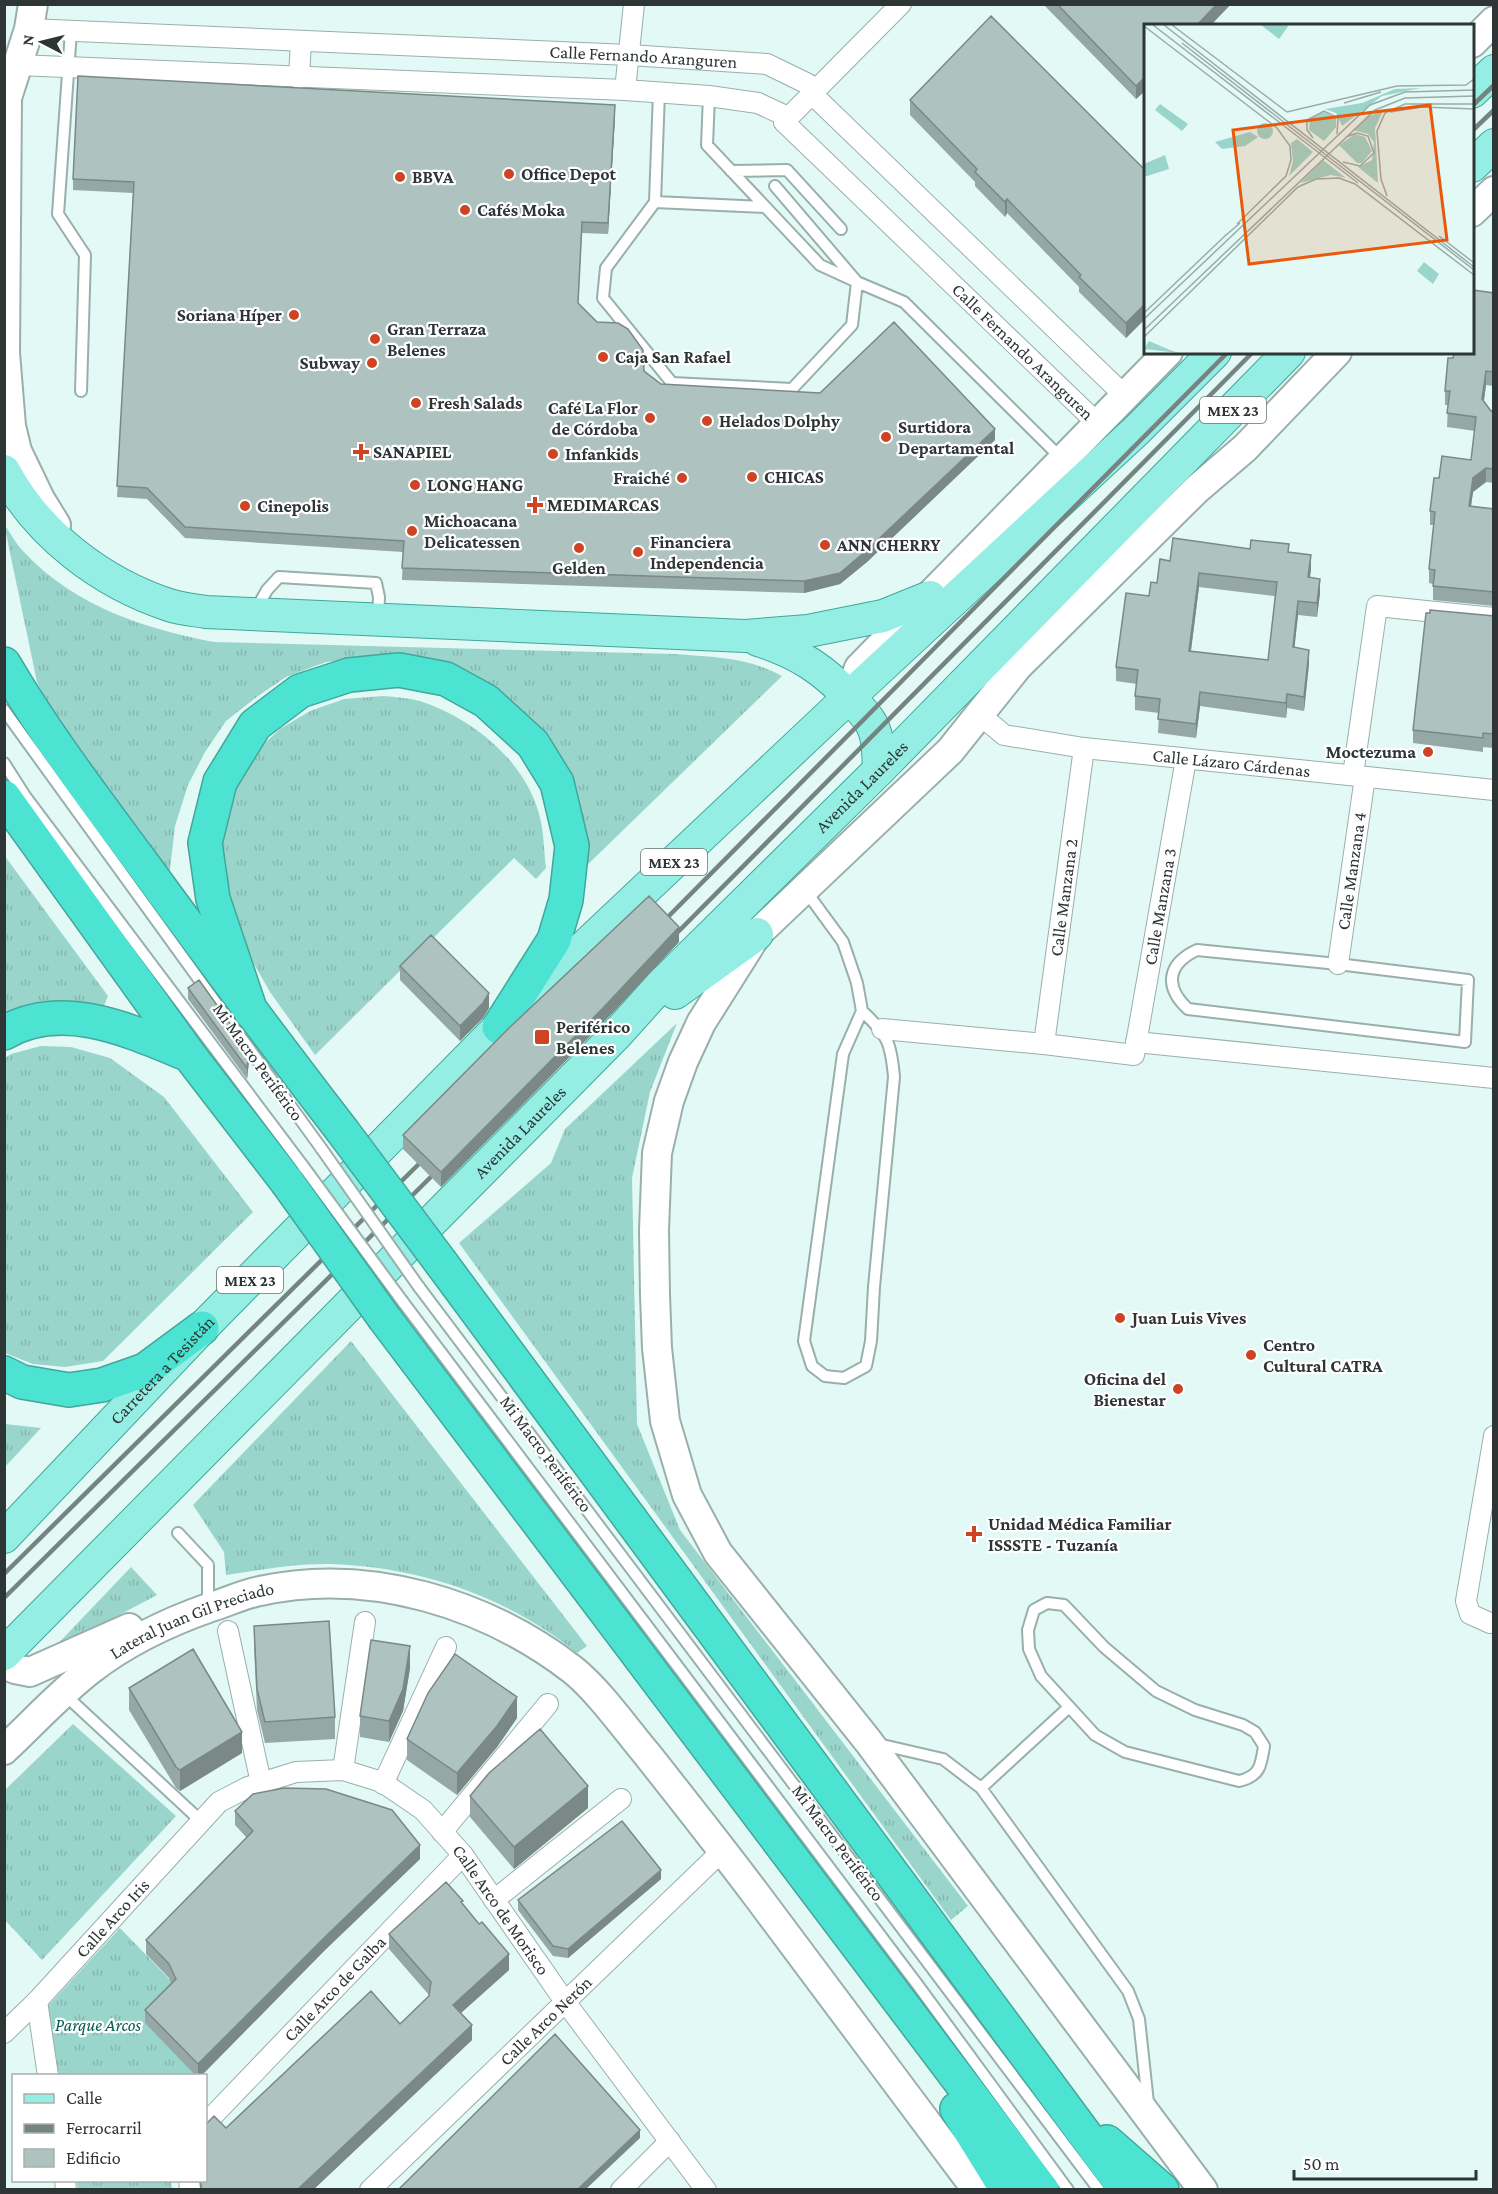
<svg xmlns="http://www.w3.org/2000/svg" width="1498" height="2194" font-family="'Crimson Pro',serif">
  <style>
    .grass { fill: url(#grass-tufts) }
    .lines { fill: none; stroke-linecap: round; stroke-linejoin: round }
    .lane-casing { stroke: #99afab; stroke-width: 14 }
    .street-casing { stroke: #99afab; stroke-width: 22 }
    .secondary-casing { stroke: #99afab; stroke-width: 32 }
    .primary-casing { stroke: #42a69b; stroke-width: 34 }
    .highway-casing { stroke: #42a69b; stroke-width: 36 }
    .lane { stroke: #fff; stroke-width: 10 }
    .street { stroke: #fff; stroke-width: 20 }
    .secondary { stroke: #fff; stroke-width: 28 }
    .primary { stroke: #94eee4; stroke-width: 32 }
    .highway { stroke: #4de3d2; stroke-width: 33 }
    .rail { stroke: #758481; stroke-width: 4.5 }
    .lane-bridge-casing { stroke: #99afab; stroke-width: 14; stroke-linecap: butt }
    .highway-bridge-casing { stroke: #42a69b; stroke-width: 36; stroke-linecap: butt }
    .lane-bridge { stroke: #fff; stroke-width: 10 }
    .highway-bridge { stroke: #4de3d2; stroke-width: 33 }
    .wall { fill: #96a8a5; fill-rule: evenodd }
    .shaded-wall { fill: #7a8886 }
    .building { fill: #aec3c0; stroke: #7a8886; stroke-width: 1.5; fill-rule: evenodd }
    .poi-dot { fill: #cd4324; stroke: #fff; stroke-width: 2 }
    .labels { text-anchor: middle; stroke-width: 4.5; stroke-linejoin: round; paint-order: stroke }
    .shield { fill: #fff; stroke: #6c7272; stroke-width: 1.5 }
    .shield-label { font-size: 16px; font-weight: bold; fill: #2d3635 }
    .street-label { font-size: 18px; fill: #2d3635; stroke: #fff }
    .poi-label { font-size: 18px; font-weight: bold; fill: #2d3635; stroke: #fff; text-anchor: start }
    .park-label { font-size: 18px; font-style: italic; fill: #045c54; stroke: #fff }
    .inset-road { fill: none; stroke: #9aaba8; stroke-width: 1.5 }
    .view { fill: #e8590c; fill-opacity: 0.15; stroke: #e8590c; stroke-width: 3 }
    .inset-edge { fill: none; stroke: #2d3635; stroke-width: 3 }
  </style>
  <defs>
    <pattern id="grass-tufts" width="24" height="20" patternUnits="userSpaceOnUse" patternTransform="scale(1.5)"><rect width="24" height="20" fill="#9ad5cc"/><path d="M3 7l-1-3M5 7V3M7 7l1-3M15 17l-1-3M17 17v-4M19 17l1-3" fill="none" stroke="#85b7b0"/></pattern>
  </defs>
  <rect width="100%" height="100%" fill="#e2f9f5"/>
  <path class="grass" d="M4,524C11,534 17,546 26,554C75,606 145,629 214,642L674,654C712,657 748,657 782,676L580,872L554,750L519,709L479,682L362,658L326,662L286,677L258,696L226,721L205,752L188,785L175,826L169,878L58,726L37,682Z
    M383,696C395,697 408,698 420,701C474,719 529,763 541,822C544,837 544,853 546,868L536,879L514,858L315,1055L270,992L246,950L226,908L219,836L240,773L255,752L280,729L310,711L344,699Z
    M4,855L108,996L103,1008L5,1018Z
    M677,1023L650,1092L632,1178L637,1424L680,1530L968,1906L951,1920L459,1243L551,1163L565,1129Z
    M41,1046L71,1047L110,1058L164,1097L253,1212L103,1361L65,1367L33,1364L5,1353V1058L11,1054Z
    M351,1341L587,1646L577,1653C508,1597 421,1567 331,1564C296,1563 261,1570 226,1575L224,1552L193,1505Z
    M5,1424L41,1428L5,1467Z
    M131,1567L157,1595L51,1651Z
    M73,1724L176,1816L42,1960L5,1920V1790Z
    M120,1928L179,1989L196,2075H59L47,2007Z
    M76,2181H171L172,2189H78Z"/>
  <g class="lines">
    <defs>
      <path id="lane" d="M71,31L58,214L85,255L81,391
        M659,92L655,202L606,268L603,298L672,383L792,389L852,325L857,282L820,265L707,145L709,96
        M731,171L787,170L841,229
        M775,186L857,282L904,302L1062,459
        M655,202L765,207
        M255,611L267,590L279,577L376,583L379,597L378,617
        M4,710L321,1148
        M4,763L25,796L303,1166
        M805,890L843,942L857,983L862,1011L843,1054L804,1341L812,1366L825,1376L844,1378L866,1366L871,1341L874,1287L894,1077C891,1043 888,1035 862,1011
        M1197,950L1338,964L1468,980L1465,1042L1188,1009C1164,987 1167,964 1197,950Z
        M419,1287L1099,2190
        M403,1302L917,1984L1068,2190
        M178,1533L208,1565V1605
        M1047,1603L1064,1605L1104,1647L1156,1691L1195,1710L1243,1725L1255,1732L1264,1746C1261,1766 1260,1776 1239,1781L1125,1752L1095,1735L1041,1676L1029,1649L1028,1630L1034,1610Z
        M63,1693L202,1822
        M878,1744L943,1759L981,1788L1128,1991L1139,2019L1148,2103
        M981,1788L1068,1708"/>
      <g id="street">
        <path id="s1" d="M29,29L629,55L767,64L808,84L811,93L1125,396"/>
        <path id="s2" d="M17,65L625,90L709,96L758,103L788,117L784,122L1097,423"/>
        <path d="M299,78L301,41"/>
        <path d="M625,90L634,4"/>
        <path d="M784,122L901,4"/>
        <path id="s3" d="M979,714L1004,735L1084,748L1494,790"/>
        <path d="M1353,775L1377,606L1494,618"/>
        <path id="s4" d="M1338,964L1365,777"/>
        <path id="s5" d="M882,1029L1044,1044L1134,1055L1186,759"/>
        <path d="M1136,1042L1494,1078"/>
        <path id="s6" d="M1044,1044L1084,748"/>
        <path d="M1494,1436L1466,1601L1470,1614L1490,1623H1494"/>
        <path d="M228,1631L261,1783"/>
        <path d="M343,1770L365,1622"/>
        <path d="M383,1784L446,1647"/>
        <path d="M442,1832L548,1704"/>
        <path d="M494,1900L621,1799"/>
        <path d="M37,2001L48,2076"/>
        <path id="s7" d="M4,2033L37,2001L219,1802L248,1787L296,1772L343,1770L382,1782L423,1810L463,1855L566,2003L706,2190"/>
        <path id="s8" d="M206,2123L463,1855"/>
        <path d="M65,2180L66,2190"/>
        <path d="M189,2180L190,2190"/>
        <path id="s9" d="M370,2190L723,1850"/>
        <path d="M621,2190L670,2141"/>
      </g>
      <g id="secondary">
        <path d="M33,4L29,29L7,98L5,353L11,426L17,451L40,499L56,525"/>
        <path d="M1472,43L1494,21"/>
        <path d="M1472,212L1494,191"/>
        <path d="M854,681L859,668L1168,352"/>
        <path d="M4,1664L15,1669L30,1672L129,1628"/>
        <path id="s10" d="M4,1750C33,1723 59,1694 90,1670C126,1642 168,1622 211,1607C227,1602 244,1594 260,1591C369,1567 486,1603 573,1670C598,1690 625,1728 646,1753C684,1801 722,1849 758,1897C831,1995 904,2092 977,2190"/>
        <path d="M1203,2190L868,1741L718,1553L687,1495L665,1421L657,1348L655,1295L654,1230L657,1153L669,1101L683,1062L701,1023L757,934L950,751L1018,666L1197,489L1245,448L1337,352"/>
      </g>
      <g id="primary">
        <path d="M1472,92L1494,71"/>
        <path d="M1472,166L1494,145"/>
        <path d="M4,471C38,535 102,583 169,605C181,609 194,610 206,612L745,636L808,631L883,616L930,597"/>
        <path d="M758,640C799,653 825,670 854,702C859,708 865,714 869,720C879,734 878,753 879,770"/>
        <path d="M675,993L757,934"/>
        <path id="s11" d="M4,1537L202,1328L499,1027L849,697L1137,430L1215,352"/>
        <path id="s12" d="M4,1654L616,1035L662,984L879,770L1289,352"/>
      </g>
      <path id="highway" d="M4,664C45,734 94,798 142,863C207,952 273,1041 341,1129
        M4,797L190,1056L287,1182
        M251,1012L213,899L205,843L220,782L255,725L300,691L349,675L399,670L446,679L486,701L533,744L557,783L572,846L566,900L554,940L499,1027
        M4,1033C63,998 133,1032 189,1055
        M442,1264L1126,2190
        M385,1319L1042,2190
        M4,1373L22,1382L69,1390L102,1385L145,1370L202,1328
        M957,2109L1007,2190
        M1107,2142L1162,2190"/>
    </defs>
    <use href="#lane" class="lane-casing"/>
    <use href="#street" class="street-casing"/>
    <use href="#secondary" class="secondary-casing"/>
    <use href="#primary" class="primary-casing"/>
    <use href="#highway" class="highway-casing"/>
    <use href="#lane" class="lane"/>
    <use href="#street" class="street"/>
    <use href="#secondary" class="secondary"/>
    <use href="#primary" class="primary"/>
    <use href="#highway" class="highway"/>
    <path class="rail" d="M1472,106L1494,85
      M1472,131L1494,110
      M657,928L1228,352
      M668,942L1253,352
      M4,1574L431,1152
      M4,1598L442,1166"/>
    <defs>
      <path id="lane-bridge" d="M321,1148L419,1287
        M303,1166L403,1302"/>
      <path id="highway-bridge" d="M341,1129L442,1264
        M287,1182L385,1319"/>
    </defs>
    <use href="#lane-bridge" class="lane-bridge-casing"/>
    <use href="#highway-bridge" class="highway-bridge-casing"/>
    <use href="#lane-bridge" class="lane-bridge"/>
    <use href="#highway-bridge" class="highway-bridge"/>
  </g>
  <path class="wall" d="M1043,4H1231L1210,26H1146V90L1136,99Z
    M910,100L1146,171V318L1126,338L1079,292V287L1007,213L1005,217L975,186V182L910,115Z
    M615,116L608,234L582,233L578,304L644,371L661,384L995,440L867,562L840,584L804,593L402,580L403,552L185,538L147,499L117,497L133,193L73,190V179Z
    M1494,293V386L1486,385L1484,401L1491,411L1494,412V483L1486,482L1473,492L1471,506L1494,509V606L1433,600V584L1429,583V569L1434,525H1430V511L1439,478L1471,460L1475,431L1447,427L1448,405H1445V391L1453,358Z
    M1250,549L1289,552L1311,569L1310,577L1320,593L1317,617L1298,615L1294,648L1309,664L1304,711L1287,708L1286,718L1200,706L1196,738L1158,733L1159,713L1135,710V696L1137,684L1116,681V667L1149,596L1170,561ZM1199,587L1275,596L1268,660L1191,651Z
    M1494,616V748L1483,747V752L1413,743V730Z
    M679,942L603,1023L441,1187L403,1149V1135Z
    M400,966L489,1008L483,1018L460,1041L400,980Z
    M188,988L249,1061L247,1079L188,999Z
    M254,1626L335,1717V1739L265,1743L257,1710L254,1647Z
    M410,1668L403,1711L389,1742L360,1737V1716Z
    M129,1688L242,1753L180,1791L176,1788L129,1710Z
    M517,1718L497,1747L457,1795L407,1760V1739Z
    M470,1796L588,1808L514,1869L470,1817Z
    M235,1811L420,1859L324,1951L201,2076H196L145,2023V2010L171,1983L169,1978L146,1954V1940L247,1838L235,1825Z
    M661,1879L568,1958L553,1956L518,1910V1900Z
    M463,1904L509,1970L461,2013L472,2040L313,2190H200V2181L226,2128L400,2024L429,1996V1995L389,1949V1934Z"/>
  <path class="shaded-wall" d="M1217,4H1231L1210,26H1196Z
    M1146,76V90L1136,99V86Z
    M615,105V116L608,234V223Z
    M1007,199V213L1005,217V202Z
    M1146,303V318L1126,338V323Z
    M1486,371V385L1482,413V399Z
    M995,429V440L867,562L840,584L804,593V581Z
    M1486,468V482L1473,492L1469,520V506L1473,478Z
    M1311,555V569L1308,591V577Z
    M1199,573V587L1189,665V651Z
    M1320,579V593L1317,617V603Z
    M1298,601V615L1293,662V647Z
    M1309,650V664L1304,711V697Z
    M1200,692V706L1196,738V724Z
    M1287,694V708L1286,718V703Z
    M679,927V942L603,1023L441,1187V1172Z
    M489,993V1008L483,1018L460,1041V1026Z
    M249,1050V1061L247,1079V1068Z
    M410,1646V1668L403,1711L389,1742V1721Z
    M517,1697V1718L497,1747L457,1795V1773Z
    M242,1732V1753L180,1791V1770Z
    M588,1786V1808L514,1869V1847Z
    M420,1845V1859L324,1951L201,2076H198V2064L324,1938Z
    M661,1870V1879L568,1958V1949Z
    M509,1954V1970L453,2020V2005Z
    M472,2025V2040L313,2190H297Z
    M640,2130V2138L585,2190H577Z"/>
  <path class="building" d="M1057,4H1217L1196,26H1146V76L1136,86Z
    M991,16L1146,171V303L1126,323L1079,277L1081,275L1007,199L1005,202L975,172L977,169L910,100Z
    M78,76L615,105L608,223L582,222L578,303L597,322L618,323L628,329L643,350L644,371L661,384L820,393L894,322L995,429L867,550L840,573L804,581L402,568L404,541L185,527L147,488L117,486L134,182L73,179Z
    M1473,290L1494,293V372L1486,371L1482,399L1491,411L1494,412V469L1486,468L1473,478L1469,506L1494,509V592L1433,586L1435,570L1429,569L1435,512L1430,511L1434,478H1439L1442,456L1471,460L1476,417L1447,413L1450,391H1445L1448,358H1453L1454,352H1473Z
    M1173,538L1250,549L1251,540L1289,544L1288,552L1311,555L1308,577L1320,579L1317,603L1298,601L1293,647L1309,650L1304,697L1287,694L1286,703L1200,692L1196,724L1158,719L1160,699L1135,696L1138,670L1116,667L1126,593L1149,596L1151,582L1157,583L1160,559L1170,561ZM1199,573L1277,582L1268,660L1189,651Z
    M1430,610L1494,616V734L1483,733V738L1413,730L1426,613H1430Z
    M649,896L679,927L603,1008L441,1172L403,1135L509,1028Z
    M431,935L489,993L483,1003L460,1026L400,966Z
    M199,980L249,1050L247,1068L188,988Z
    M329,1621L335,1717L265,1722L257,1689L254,1626Z
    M371,1640L410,1646L403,1689L389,1721L360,1716Z
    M193,1649L242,1732L180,1770L176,1767L129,1688Z
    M455,1654L517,1697L497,1726L457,1773L407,1739L428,1693Z
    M540,1729L588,1786L514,1847L470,1796L489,1773Z
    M284,1788L326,1789L392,1810L420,1845L324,1938L198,2064L145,2010L176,1979L169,1964L146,1940L253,1831L235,1811L253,1794Z
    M622,1821L661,1870L568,1949L553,1946L518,1900Z
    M446,1882L463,1901L461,1902L479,1924L482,1922L509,1954L453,2005L472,2025L297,2190H202L200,2181H206V2124L214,2116L226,2128L371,1991L400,2024L429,1996L431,1982L389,1934Z
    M555,2034L640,2130L577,2190H398Z"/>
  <g class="poi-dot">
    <circle cx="509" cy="174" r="6"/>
    <circle cx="400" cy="177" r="6"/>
    <circle cx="465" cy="210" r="6"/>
    <circle cx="294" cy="315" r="6"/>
    <circle cx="375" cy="339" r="6"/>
    <circle cx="603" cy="357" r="6"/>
    <circle cx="372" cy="363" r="6"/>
    <circle cx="416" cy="403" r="6"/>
    <circle cx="650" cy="418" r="6"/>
    <circle cx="707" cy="421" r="6"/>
    <circle cx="886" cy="437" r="6"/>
    <path d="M358 443h6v6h6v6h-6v6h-6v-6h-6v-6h6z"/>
    <circle cx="553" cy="454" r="6"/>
    <circle cx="752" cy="477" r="6"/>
    <circle cx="682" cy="478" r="6"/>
    <circle cx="415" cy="485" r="6"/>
    <path d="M532 496h6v6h6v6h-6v6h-6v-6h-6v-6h6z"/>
    <circle cx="245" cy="506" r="6"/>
    <circle cx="412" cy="531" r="6"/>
    <circle cx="825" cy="545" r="6"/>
    <circle cx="579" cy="548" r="6"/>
    <circle cx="638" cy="552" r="6"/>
    <circle cx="1428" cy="752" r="6"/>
    <rect x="534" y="1029" width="16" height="16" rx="3"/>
    <circle cx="1120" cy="1318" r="6"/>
    <circle cx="1251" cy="1355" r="6"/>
    <circle cx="1178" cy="1389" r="6"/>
    <path d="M971 1525h6v6h6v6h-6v6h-6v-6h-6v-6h6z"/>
  </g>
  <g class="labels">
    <g class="shield">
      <rect x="1200" y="397" width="66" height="26" rx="4.5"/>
      <rect x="641" y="849" width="66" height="26" rx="4.5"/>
      <rect x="217" y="1267" width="66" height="26" rx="4.5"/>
    </g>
    <g class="shield-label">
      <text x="1233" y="416">MEX 23</text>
      <text x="674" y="868">MEX 23</text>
      <text x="250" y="1286">MEX 23</text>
    </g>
    <g class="street-label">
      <text dy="6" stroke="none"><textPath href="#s1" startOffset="615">Calle Fernando Aranguren</textPath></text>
      <text dy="6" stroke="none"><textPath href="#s2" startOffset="1113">Calle Fernando Aranguren</textPath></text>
      <text dy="6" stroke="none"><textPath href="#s3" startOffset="262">Calle Lázaro Cárdenas</textPath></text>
      <text dy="6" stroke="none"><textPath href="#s12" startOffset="1220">Avenida Laureles</textPath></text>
      <text dy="6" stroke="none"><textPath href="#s4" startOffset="94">Calle Manzana 4</textPath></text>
      <text dy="6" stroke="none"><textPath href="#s6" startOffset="148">Calle Manzana 2</textPath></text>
      <text dy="6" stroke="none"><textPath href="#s5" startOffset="404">Calle Manzana 3</textPath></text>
      <text transform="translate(258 1062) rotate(54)" y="6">Mi Macro Periférico</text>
      <text dy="6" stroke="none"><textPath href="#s12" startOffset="734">Avenida Laureles</textPath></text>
      <text dy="6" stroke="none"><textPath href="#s11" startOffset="230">Carretera a Tesistán</textPath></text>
      <text transform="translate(546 1454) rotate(53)" y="6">Mi Macro Periférico</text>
      <text dy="6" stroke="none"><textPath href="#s10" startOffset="232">Lateral Juan Gil Preciado</textPath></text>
      <text transform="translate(838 1843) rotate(53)" y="6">Mi Macro Periférico</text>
      <text dy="6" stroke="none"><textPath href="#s7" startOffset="663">Calle Arco de Morisco</textPath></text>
      <text dy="6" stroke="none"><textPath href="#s7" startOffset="158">Calle Arco Iris</textPath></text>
      <text dy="6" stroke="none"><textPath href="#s8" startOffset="186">Calle Arco de Galba</textPath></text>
      <text dy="6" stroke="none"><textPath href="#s9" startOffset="244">Calle Arco Nerón</textPath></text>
    </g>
    <g class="poi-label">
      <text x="521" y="180">Office Depot</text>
      <text x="412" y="183">BBVA</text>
      <text x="477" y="216">Cafés Moka</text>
      <text x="282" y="321" text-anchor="end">Soriana Híper</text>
      <text x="387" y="335">Gran Terraza<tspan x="387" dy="21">Belenes</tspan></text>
      <text x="615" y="363">Caja San Rafael</text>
      <text x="360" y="369" text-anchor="end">Subway</text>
      <text x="428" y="409">Fresh Salads</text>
      <text x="638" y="414" text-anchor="end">Café La Flor<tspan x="638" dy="21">de Córdoba</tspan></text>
      <text x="719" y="427">Helados Dolphy</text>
      <text x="898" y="433">Surtidora<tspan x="898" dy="21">Departamental</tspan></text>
      <text x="373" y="458">SANAPIEL</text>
      <text x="565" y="460">Infankids</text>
      <text x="764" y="483">CHICAS</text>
      <text x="670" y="484" text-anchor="end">Fraiché</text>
      <text x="427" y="491">LONG HANG</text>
      <text x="547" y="511">MEDIMARCAS</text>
      <text x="257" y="512">Cinepolis</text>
      <text x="424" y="527">Michoacana<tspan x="424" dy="21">Delicatessen</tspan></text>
      <text x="650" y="548">Financiera<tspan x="650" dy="21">Independencia</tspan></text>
      <text x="837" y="551">ANN CHERRY</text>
      <text x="579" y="574" text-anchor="middle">Gelden</text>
      <text x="1416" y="758" text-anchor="end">Moctezuma</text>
      <text x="556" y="1033">Periférico<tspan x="556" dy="21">Belenes</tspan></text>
      <text x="1132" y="1324">Juan Luis Vives</text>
      <text x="1263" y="1351">Centro<tspan x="1263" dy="21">Cultural CATRA</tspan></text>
      <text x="1166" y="1385" text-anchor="end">Oficina del<tspan x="1166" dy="21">Bienestar</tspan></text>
      <text x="988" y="1530">Unidad Médica Familiar<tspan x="988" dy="21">ISSSTE - Tuzanía</tspan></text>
    </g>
    <g class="park-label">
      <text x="98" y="2031">Parque Arcos</text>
    </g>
  </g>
  <g transform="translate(1144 24)">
    <rect width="330" height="330" fill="#e2f9f5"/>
    <path d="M117,1H145L135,15ZM277,64L238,72L198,102L192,89L181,85L218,79L251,65ZM16,80L44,100L38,107L11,86ZM239,87L231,104L234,159L214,143L228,136L230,118L224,110L209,106L225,92ZM180,88L192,94V103L180,117L165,106L166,94ZM113 107a8 8 0 1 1 16 0a8 8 0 1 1-16 0ZM106,108L114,113L101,122L78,125L71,118ZM211,110L221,113L228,127L218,139H213L195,121ZM153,115L169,128L145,152L149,137L147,119ZM21,131L25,145L0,153V140ZM179,136L202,154L187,151L156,159ZM5,317L26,326L35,329L0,325Z" fill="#9ad5cc"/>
    <path d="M280,238L295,250L289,260L273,247Z" fill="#9ad5cc"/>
    <path class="inset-road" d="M9,1L214,159M20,1L330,243M28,1L143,88L253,62L322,61L330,55M0,2L133,104L146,122L147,136L142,152L93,200M38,19L330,246M200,79L237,68M246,88L278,83L330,85M169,114L163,106V96L180,87L194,94L193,110M199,138L216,142L230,129L224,112L213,109L202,113M243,172L237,155L233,107L241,89L261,80H330M81,212L96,199M295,212L329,238M0,289L83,210M0,295L226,81L261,68L330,66M0,306L231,86L261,74L330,72M0,313L154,163L172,155L195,154L211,160L330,251"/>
    <path class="view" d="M286,81L303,216L105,240L89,106Z"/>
    <rect width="330" height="330" class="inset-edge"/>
  </g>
  <rect width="1498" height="2194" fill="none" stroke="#2d3635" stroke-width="12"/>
  <rect x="12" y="2074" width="195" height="108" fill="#ffffff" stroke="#abafae" stroke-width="1.5"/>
  <rect x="24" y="2094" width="30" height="9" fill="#94eee4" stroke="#abafae" stroke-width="1.5"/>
  <text x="66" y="2104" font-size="18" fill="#2d3635">Calle</text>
  <rect x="24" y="2124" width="30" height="9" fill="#758481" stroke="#abafae" stroke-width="1.5"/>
  <text x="66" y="2134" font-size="18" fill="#2d3635">Ferrocarril</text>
  <rect x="24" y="2149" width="30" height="18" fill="#aec3c0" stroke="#abafae" stroke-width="1.5"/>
  <text x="66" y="2164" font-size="18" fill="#2d3635">Edificio</text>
  <g transform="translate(42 42) rotate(277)" stroke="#ffffff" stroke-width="4.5" paint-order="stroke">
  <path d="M0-4.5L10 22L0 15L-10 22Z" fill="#2d3635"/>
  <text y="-9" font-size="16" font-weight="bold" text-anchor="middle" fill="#2d3635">N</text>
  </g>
  <path d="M1294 2170v9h182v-9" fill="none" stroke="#2d3635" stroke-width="3"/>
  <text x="1303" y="2170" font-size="18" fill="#2d3635" stroke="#ffffff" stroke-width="4.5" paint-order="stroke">50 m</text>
</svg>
